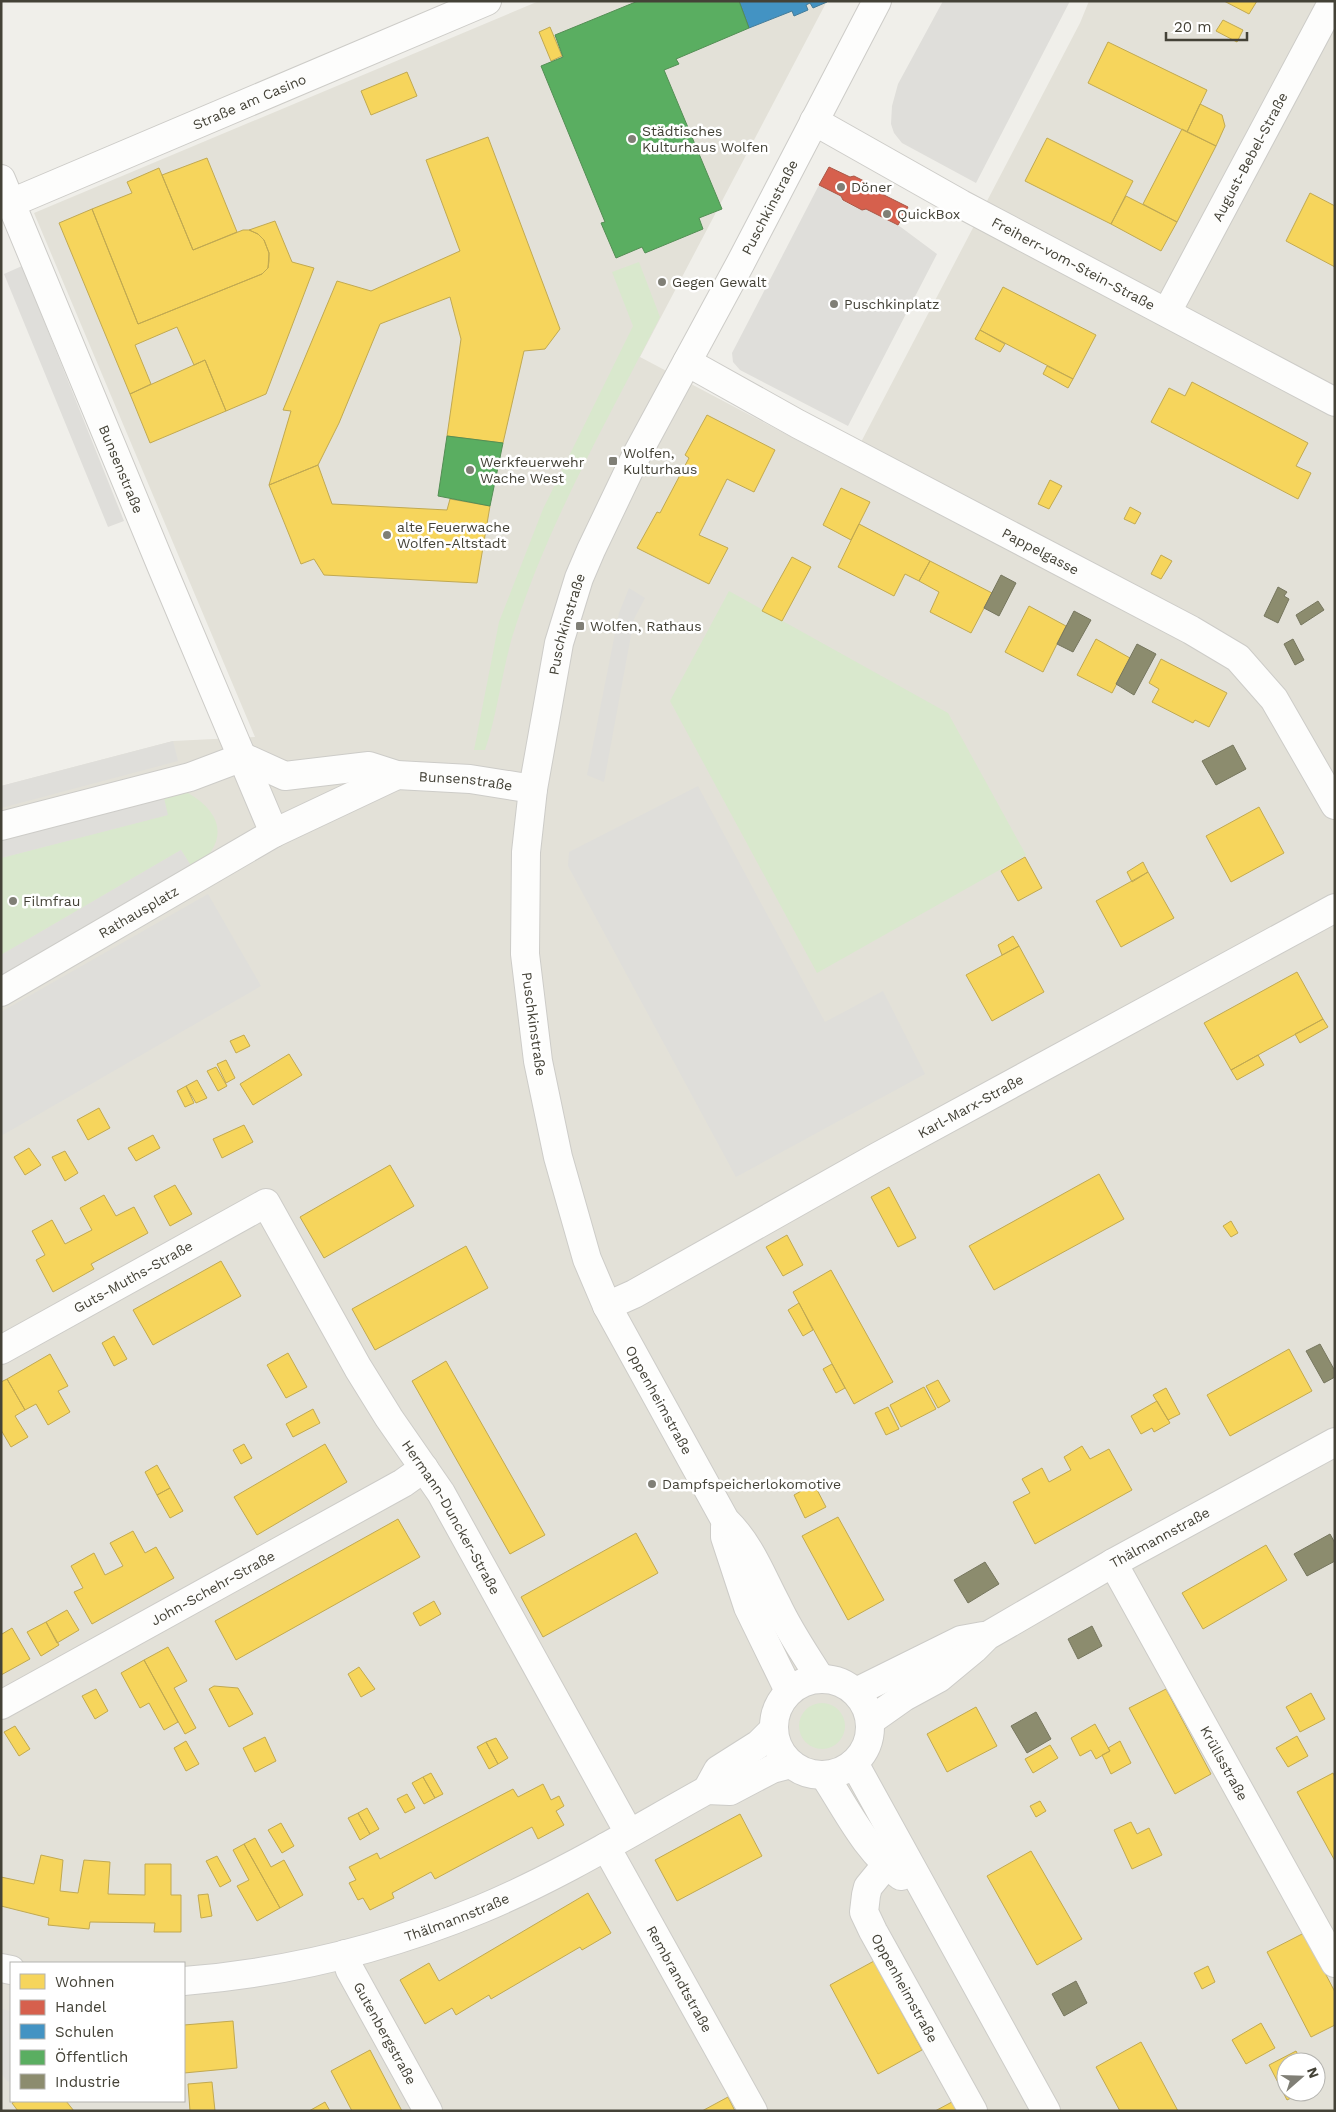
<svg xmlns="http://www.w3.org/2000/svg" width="1336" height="2112" font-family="'Work Sans',sans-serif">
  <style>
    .residential { fill: #e3e1d8; fill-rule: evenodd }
    .green { fill: #d9e8cd }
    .parking { fill: #dfdeda }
    .homes { fill: #f6d55c; stroke: #c1a951 }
    .shops { fill: #d6604d; stroke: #aa5746 }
    .schools { fill: #4393c3; stroke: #437b99 }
    .public { fill: #5aae61; stroke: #538e54 }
    .industry { fill: #8c8c6e; stroke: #76765e }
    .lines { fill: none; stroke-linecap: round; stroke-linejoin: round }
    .minor-casing { stroke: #cdccc8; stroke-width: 30 }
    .minor { stroke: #fdfdfc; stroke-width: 28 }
    .poi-dot { fill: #807f76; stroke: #fff; stroke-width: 2 }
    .labels { text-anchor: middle; stroke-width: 5; stroke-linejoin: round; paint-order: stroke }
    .street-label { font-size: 14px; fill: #444237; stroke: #fff }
    .poi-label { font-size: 14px; fill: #444237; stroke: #fff; text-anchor: start }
  </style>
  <rect width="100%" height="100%" fill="#f0efea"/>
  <path class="residential" d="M539,1H827L640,357L848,467L1080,23L1089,1H1335V2111H1V786L173,741L255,737L34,213ZM11,1963H184V2101H11ZM1286,2062H1316V2092H1286Z"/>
  <path class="green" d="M639,262L660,317C609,418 551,517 516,625C502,666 499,709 485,750H474L499,622L543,509L633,326L612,272Z
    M729,591L948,713L1026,855L817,973L670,701Z
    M188,793C225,814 228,844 193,869L181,850L1,955V858L167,815L163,794Z
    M799 1726a23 23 0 1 1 46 0a23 23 0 1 1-46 0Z"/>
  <path class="parking" d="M943,1H1070L976,183L902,143L894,133L891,124L892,106L898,84Z
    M819,185L841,196L843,201L861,210L866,209L898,225L937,254L848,426L740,370L733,362L732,353Z
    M22,266L124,521L108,527L4,274Z
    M629,588L645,598L634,619L604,782L587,775L619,613Z
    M173,741L178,761L1,808V786Z
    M698,786L825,1022L883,991L925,1074L736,1177L568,866L569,852Z
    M163,794L168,815L1,858V836Z
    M181,850L193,869L1,980V955Z
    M208,894L261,986L1,1136V1012Z
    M1,2009L11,2011V2080L8,2082L1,2073Z"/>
  <path class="homes" d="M1224,1H1257L1249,14Z
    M1223,20L1243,30L1237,42L1216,31Z
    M550,27L562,56L551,61L539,32Z
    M1108,42L1207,90L1187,132L1088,83Z
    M407,72L417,96L371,115L361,91Z
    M1200,104L1222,115L1225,126L1216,146L1187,132Z
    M1182,129L1216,146L1177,222L1143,204Z
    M488,137L560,329L545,349L524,351L503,443L447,436L461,339L450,297L380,324L339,423L318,465L269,485L291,411L283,410L337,281L371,291L460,251L426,160Z
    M1047,138L1133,181L1111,224L1025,181Z
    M207,158L237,232L193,250L162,175Z
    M159,168L193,250L243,230H249L258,234L264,240L269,253V261L268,268L262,274L138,324L92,209L132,193L127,182Z
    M1310,193L1335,206V267L1286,241Z
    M1126,196L1177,222L1161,251L1111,224Z
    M92,209L138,324L262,274L268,268L269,253L264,240L258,234L249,230L275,221L292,262L314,268L266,394L226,411L205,360L194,365L177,327L135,345L151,384L130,394L59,223Z
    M1003,287L1096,335L1073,379L980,330Z
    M980,330L1005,344L1000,352L975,339Z
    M205,360L226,411L150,443L130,394Z
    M1047,366L1073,379L1068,388L1043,374Z
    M1192,382L1308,443L1296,466L1311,473L1298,499L1151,422L1169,388L1185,396Z
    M707,415L775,450L754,492L727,479L699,535L728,548L709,584L637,548L657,512L660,513L689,458L685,455Z
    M318,465L332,504L447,510L450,499L490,506L477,583L324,575L314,559L301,564L269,485Z
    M1050,480L1062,486L1049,509L1038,504Z
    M841,488L870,502L851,540L823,525Z
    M1130,507L1141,513L1135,524L1124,519Z
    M859,524L930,561L919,581L905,574L894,596L838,567Z
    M1161,555L1172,561L1161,579L1151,574Z
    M792,557L811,567L782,621L762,611Z
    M930,561L992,593L971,633L930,612L939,592L919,581Z
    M1029,606L1066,626L1043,672L1005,652Z
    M1096,639L1130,658L1112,693L1077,675Z
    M1161,659L1227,693L1209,727L1195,720L1193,723L1152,702L1159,689L1149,683Z
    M1259,807L1284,853L1231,882L1206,836Z
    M1025,857L1042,888L1018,901L1001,871Z
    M1143,862L1148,872L1132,882L1127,872Z
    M1148,872L1174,918L1121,947L1096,901Z
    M1013,936L1019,946L1002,955L998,945Z
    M1019,946L1044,992L992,1021L966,975Z
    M1297,972L1323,1019L1231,1070L1204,1023Z
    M1323,1019L1328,1027L1300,1043L1295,1034Z
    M244,1035L250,1046L236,1053L230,1041Z
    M289,1054L302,1075L253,1105L240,1084Z
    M1258,1055L1264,1065L1237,1080L1231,1070Z
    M226,1060L235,1078L226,1083L217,1064Z
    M216,1067L227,1086L218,1091L207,1071Z
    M197,1080L207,1098L196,1103L186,1086Z
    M186,1086L194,1103L185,1107L177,1091Z
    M99,1108L110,1128L88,1140L77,1120Z
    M244,1125L253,1142L222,1158L213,1139Z
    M153,1135L160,1148L136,1161L128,1148Z
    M29,1148L41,1165L25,1175L14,1157Z
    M65,1151L78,1173L65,1181L52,1157Z
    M390,1165L414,1206L324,1258L300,1217Z
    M1099,1174L1124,1219L994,1290L969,1246Z
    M175,1185L192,1214L170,1226L154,1196Z
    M889,1187L916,1238L898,1247L871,1197Z
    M104,1195L116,1216L134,1207L148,1233L91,1264L94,1269L53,1292L36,1260L45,1255L32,1231L52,1220L65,1244L92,1230L80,1208Z
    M1231,1221L1238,1233L1231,1237L1223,1226Z
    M787,1235L803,1265L783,1276L766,1247Z
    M466,1246L488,1288L375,1350L352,1309Z
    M221,1261L241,1296L153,1345L133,1310Z
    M831,1270L893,1382L854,1404L793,1292Z
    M799,1303L813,1330L803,1336L788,1310Z
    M114,1336L127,1359L114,1366L102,1343Z
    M1289,1349L1312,1391L1230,1436L1207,1395Z
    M288,1353L307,1387L286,1398L267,1365Z
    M50,1354L68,1386L58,1391L70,1412L48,1425L36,1404L25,1410L7,1379Z
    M446,1361L545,1535L510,1554L412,1381Z
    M832,1364L845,1388L836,1393L823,1369Z
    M7,1379L25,1410L15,1416L28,1437L11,1447L1,1430V1382Z
    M938,1380L950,1401L938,1408L926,1386Z
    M924,1387L936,1409L901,1427L890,1405Z
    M1166,1388L1180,1414L1168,1420L1153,1395Z
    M1157,1401L1170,1423L1154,1432L1152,1428L1141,1434L1131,1416Z
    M888,1407L899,1429L886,1435L875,1413Z
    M313,1409L320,1423L293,1437L286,1424Z
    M244,1444L252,1458L241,1464L233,1450Z
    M325,1444L347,1482L257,1535L234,1497Z
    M1082,1446L1090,1459L1109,1449L1132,1490L1035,1544L1013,1502L1030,1493L1022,1479L1042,1468L1049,1482L1071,1470L1064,1457Z
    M157,1465L170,1488L157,1495L145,1472Z
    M814,1484L826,1507L805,1518L794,1495Z
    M170,1488L183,1511L170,1518L157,1495Z
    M838,1517L884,1600L848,1620L802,1536Z
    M398,1519L420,1557L236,1660L215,1621Z
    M133,1531L145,1553L156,1547L174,1578L92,1624L74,1592L83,1588L71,1566L94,1553L105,1575L123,1566L110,1543Z
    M636,1533L658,1573L543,1637L521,1597Z
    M1266,1545L1287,1580L1203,1629L1182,1593Z
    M434,1601L441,1614L420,1626L413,1613Z
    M67,1610L79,1630L57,1643L46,1622Z
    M46,1622L59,1645L41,1656L27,1632Z
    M12,1628L30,1659L1,1675V1632L2,1634Z
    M168,1647L187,1681L174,1688L196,1728L185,1734L144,1660Z
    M144,1660L178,1722L164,1730L149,1703L140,1708L121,1673Z
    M359,1667L375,1689L361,1697L348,1674Z
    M214,1686L238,1688L253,1714L229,1727L209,1689Z
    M96,1689L108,1711L95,1719L82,1696Z
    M1166,1689L1211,1774L1175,1794L1129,1708Z
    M1311,1693L1325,1719L1300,1732L1286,1707Z
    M976,1707L997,1746L947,1772L927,1734Z
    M1095,1724L1110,1751L1096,1759L1091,1750L1080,1756L1071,1738Z
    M15,1726L30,1749L19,1756L4,1732Z
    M1297,1736L1308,1756L1288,1767L1276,1748Z
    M265,1737L276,1761L255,1772L243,1748Z
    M496,1738L508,1758L498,1764L486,1742Z
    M186,1741L199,1764L186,1771L174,1748Z
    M1120,1741L1131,1763L1111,1774L1102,1755L1110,1751L1108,1748Z
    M486,1742L498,1764L489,1769L477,1747Z
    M1050,1745L1058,1758L1033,1773L1025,1759Z
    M431,1773L443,1794L435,1798L423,1777Z
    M1333,1773L1335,1777V1861L1297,1792Z
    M423,1777L435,1798L424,1804L412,1783Z
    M543,1784L551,1800L559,1796L564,1806L556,1811L564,1825L538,1839L532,1827L435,1879L431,1872L392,1893L394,1898L370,1910L363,1898L358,1900L349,1883L356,1880L349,1867L377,1853L380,1859L513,1789L518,1797Z
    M407,1794L415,1808L405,1813L397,1799Z
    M1040,1801L1046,1811L1036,1817L1030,1806Z
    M367,1808L379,1829L370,1834L358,1813Z
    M358,1813L370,1834L360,1840L348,1818Z
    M740,1814L762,1856L677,1901L655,1860Z
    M1131,1822L1137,1834L1149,1828L1162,1855L1132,1869L1114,1830Z
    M281,1823L294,1846L282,1853L268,1830Z
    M255,1838L271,1867L284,1860L303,1895L280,1908L244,1844Z
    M244,1844L280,1908L257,1921L237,1886L249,1880L233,1850Z
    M1031,1851L1082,1939L1037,1965L987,1876Z
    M41,1855L63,1860L60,1891L78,1893L84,1860L110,1862L108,1894L145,1895V1864H171V1895H181V1932H154L155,1923L90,1922L89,1929L48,1925L49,1918L1,1906V1877L34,1884Z
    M217,1856L231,1881L220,1887L206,1861Z
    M588,1893L611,1933L582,1950L580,1947L491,1999L489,1995L456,2015L452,2008L425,2024L400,1980L429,1963L439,1981Z
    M208,1894L212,1916L201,1918L198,1895Z
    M1304,1933L1335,1992V2025L1311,2037L1267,1952Z
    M874,1961L922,2050L878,2074L830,1985Z
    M1208,1966L1215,1982L1202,1989L1194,1973Z
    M233,2021L237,2068L184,2073V2025Z
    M1261,2023L1275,2048L1246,2064L1232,2040Z
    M1141,2042L1178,2111H1120L1096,2067Z
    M370,2050L402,2111H352L331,2071Z
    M1296,2051L1302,2062H1286V2092H1303L1287,2100L1269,2065Z
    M212,2082L215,2111H190L188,2084Z
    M728,2097L735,2111H702Z
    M16,2101H66L74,2111H18L12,2103Z
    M325,2102L330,2111H309Z
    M952,2102L957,2111H935Z"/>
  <path class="shops" d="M829,167L850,177L854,176L866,182L868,187L908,207L898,225L866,209L862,210L843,200L841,196L819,185Z"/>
  <path class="schools" d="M739,1H827V2L813,8L810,3L806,5L808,10L794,16L792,11L749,28Z"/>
  <path class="public" d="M638,1H739L749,28L676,59L679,64L664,70L722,209L699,218L703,229L645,253L642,247L616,258L601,223L605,222L541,66L563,57L555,35Z
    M447,436L503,443L490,506L438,496Z"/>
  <path class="industry" d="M1001,575L1016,583L999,616L984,608Z
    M1278,587L1287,592L1284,596L1289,599L1278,623L1264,616Z
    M1318,601L1324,610L1301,625L1296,615Z
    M1074,611L1091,620L1073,652L1057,644Z
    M1293,639L1304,660L1295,665L1284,644Z
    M1137,644L1156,654L1134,695L1116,684Z
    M1233,745L1246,769L1216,785L1202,761Z
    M1320,1344L1335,1371V1377L1324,1383L1306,1351Z
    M1330,1534L1335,1543V1561L1307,1576L1294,1554Z
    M985,1562L999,1584L968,1603L954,1580Z
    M1092,1626L1102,1646L1078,1659L1068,1639Z
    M1036,1712L1051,1739L1027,1753L1011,1726Z
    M1076,1981L1087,2003L1064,2016L1052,1994Z"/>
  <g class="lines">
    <defs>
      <g id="minor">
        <path id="s1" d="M814,121L961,204L1335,402"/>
        <path id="s2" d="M1,179L163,570L274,833L397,775"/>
        <path id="s3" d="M11,203L487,1"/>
        <path id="s4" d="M1167,312L1333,1"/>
        <path id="s5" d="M687,362L798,424L1191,630L1238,658L1274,699L1335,805"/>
        <path id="s6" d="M243,757L285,776L369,766L397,775L470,779L533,789"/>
        <path d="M1,826L190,777L243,757"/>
        <path id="s7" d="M1,992L274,833"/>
        <path id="s8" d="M607,1306L634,1294L877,1157L1335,908"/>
        <path id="s9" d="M1,1350L266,1203L358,1368L389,1418L441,1493L629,1833"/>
        <path d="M725,1527V1537L748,1607L789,1691"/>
        <path id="s10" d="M1113,1563L1335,1963"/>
        <path id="s11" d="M820,1678C805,1654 789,1631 777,1605C761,1575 750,1544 725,1520L607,1306L587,1259L558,1157L538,1061L525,954L526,852L533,789L559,643L579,578L591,550L635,458L740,264L877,1"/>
        <circle cx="822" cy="1727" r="48"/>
        <path d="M856,1692L961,1640L983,1636"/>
        <path id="s12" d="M1,1705L403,1483L424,1468"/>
        <path id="s13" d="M870,1721L904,1697L939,1678L974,1649L987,1636L1113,1563L1335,1442"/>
        <path d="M854,1763L1046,2111"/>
        <path d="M824,1775C847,1810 866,1851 901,1876"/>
        <path d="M707,1790L718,1770L759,1744L773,1730"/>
        <path id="s14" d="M606,1847L753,2111"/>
        <path id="s15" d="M886,1865L868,1887L866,1895L864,1912L873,1931L973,2111"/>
        <path id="s16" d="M345,1954L350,1970L428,2111"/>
        <path d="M1,1968L11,1970"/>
        <path id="s17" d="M184,1981C286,1973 387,1948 481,1909C560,1876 633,1831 707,1790L730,1791L772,1769L791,1764"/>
      </g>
    </defs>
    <use href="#minor" class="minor-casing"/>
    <use href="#minor" class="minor"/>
  </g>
  <g class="poi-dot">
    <circle cx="632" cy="139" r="5"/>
    <circle cx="841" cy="187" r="5"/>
    <circle cx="887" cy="214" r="5"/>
    <circle cx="662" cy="282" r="5"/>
    <circle cx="834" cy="304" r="5"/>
    <rect x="608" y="456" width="10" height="10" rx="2.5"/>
    <circle cx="470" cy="470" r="5"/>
    <circle cx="387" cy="535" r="5"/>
    <rect x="575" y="621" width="10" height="10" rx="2.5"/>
    <circle cx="13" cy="901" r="5"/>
    <circle cx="652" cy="1484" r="5"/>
  </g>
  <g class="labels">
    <g class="street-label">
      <text dy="5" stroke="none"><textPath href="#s3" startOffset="259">Straße am Casino</textPath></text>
      <text dy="5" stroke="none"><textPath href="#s4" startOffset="176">August-Bebel-Straße</textPath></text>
      <text dy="5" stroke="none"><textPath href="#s11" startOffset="1591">Puschkinstraße</textPath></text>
      <text dy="5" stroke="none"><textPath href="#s1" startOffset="296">Freiherr-vom-Stein-Straße</textPath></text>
      <text dy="5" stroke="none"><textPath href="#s2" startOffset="314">Bunsenstraße</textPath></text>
      <text dy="5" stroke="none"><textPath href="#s5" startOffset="401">Pappelgasse</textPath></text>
      <text dy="5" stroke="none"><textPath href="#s11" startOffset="1126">Puschkinstraße</textPath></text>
      <text dy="5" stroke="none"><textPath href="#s6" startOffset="229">Bunsenstraße</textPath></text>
      <text dy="5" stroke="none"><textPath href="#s7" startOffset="159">Rathausplatz</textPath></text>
      <text transform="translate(534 1024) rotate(82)" y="5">Puschkinstraße</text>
      <text dy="5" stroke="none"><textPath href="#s8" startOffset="415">Karl-Marx-Straße</textPath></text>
      <text dy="5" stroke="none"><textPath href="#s9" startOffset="151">Guts-Muths-Straße</textPath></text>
      <text transform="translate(659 1400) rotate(61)" y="5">Oppenheimstraße</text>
      <text dy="5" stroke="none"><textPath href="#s9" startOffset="668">Hermann-Duncker-Straße</textPath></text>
      <text dy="5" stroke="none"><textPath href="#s13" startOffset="344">Thälmannstraße</textPath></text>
      <text dy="5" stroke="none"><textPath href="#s12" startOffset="242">John-Schehr-Straße</textPath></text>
      <text dy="5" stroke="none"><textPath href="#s10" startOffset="229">Krüllsstraße</textPath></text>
      <text dy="5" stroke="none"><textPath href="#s17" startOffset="281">Thälmannstraße</textPath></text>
      <text dy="5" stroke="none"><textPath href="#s14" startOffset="151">Rembrandtstraße</textPath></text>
      <text dy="5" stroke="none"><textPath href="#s15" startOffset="140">Oppenheimstraße</textPath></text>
      <text dy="5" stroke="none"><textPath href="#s16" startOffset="89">Gutenbergstraße</textPath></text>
    </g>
    <g class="poi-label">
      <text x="642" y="136">Städtisches<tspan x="642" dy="16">Kulturhaus Wolfen</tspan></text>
      <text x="851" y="192">Döner</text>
      <text x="897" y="219">QuickBox</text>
      <text x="672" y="287">Gegen Gewalt</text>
      <text x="844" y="309">Puschkinplatz</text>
      <text x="623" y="458">Wolfen,<tspan x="623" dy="16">Kulturhaus</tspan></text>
      <text x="480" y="467">Werkfeuerwehr<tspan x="480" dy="16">Wache West</tspan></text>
      <text x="397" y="532">alte Feuerwache<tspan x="397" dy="16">Wolfen-Altstadt</tspan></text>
      <text x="590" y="631">Wolfen, Rathaus</text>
      <text x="23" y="906">Filmfrau</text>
      <text x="662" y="1489">Dampfspeicherlokomotive</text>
    </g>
  </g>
  <rect width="1336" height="2112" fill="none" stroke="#444237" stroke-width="5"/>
  <rect x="10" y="1962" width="175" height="140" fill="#ffffff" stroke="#b4b3af"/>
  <rect x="20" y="1974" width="25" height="15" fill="#f6d55c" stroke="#b4b3af"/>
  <text x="55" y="1987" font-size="15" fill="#444237">Wohnen</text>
  <rect x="20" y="2000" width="25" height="15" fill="#d6604d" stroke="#b4b3af"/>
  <text x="55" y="2012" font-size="15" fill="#444237">Handel</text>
  <rect x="20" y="2024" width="25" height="15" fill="#4393c3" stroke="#b4b3af"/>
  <text x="55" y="2037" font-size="15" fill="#444237">Schulen</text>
  <rect x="20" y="2050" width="25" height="15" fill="#5aae61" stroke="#b4b3af"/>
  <text x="55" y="2062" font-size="15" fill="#444237">Öffentlich</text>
  <rect x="20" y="2074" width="25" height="15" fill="#8c8c6e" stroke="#b4b3af"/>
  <text x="55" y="2087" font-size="15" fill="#444237">Industrie</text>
  <g transform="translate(1301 2077) rotate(70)"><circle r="24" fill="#ffffff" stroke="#b4b3af"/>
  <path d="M0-4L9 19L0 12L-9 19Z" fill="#807f76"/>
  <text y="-8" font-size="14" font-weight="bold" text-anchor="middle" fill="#444237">N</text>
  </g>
  <path d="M1166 32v8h81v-8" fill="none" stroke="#444237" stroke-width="2.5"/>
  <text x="1174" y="32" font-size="15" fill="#444237" stroke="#ffffff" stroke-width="4" paint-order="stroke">20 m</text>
</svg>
